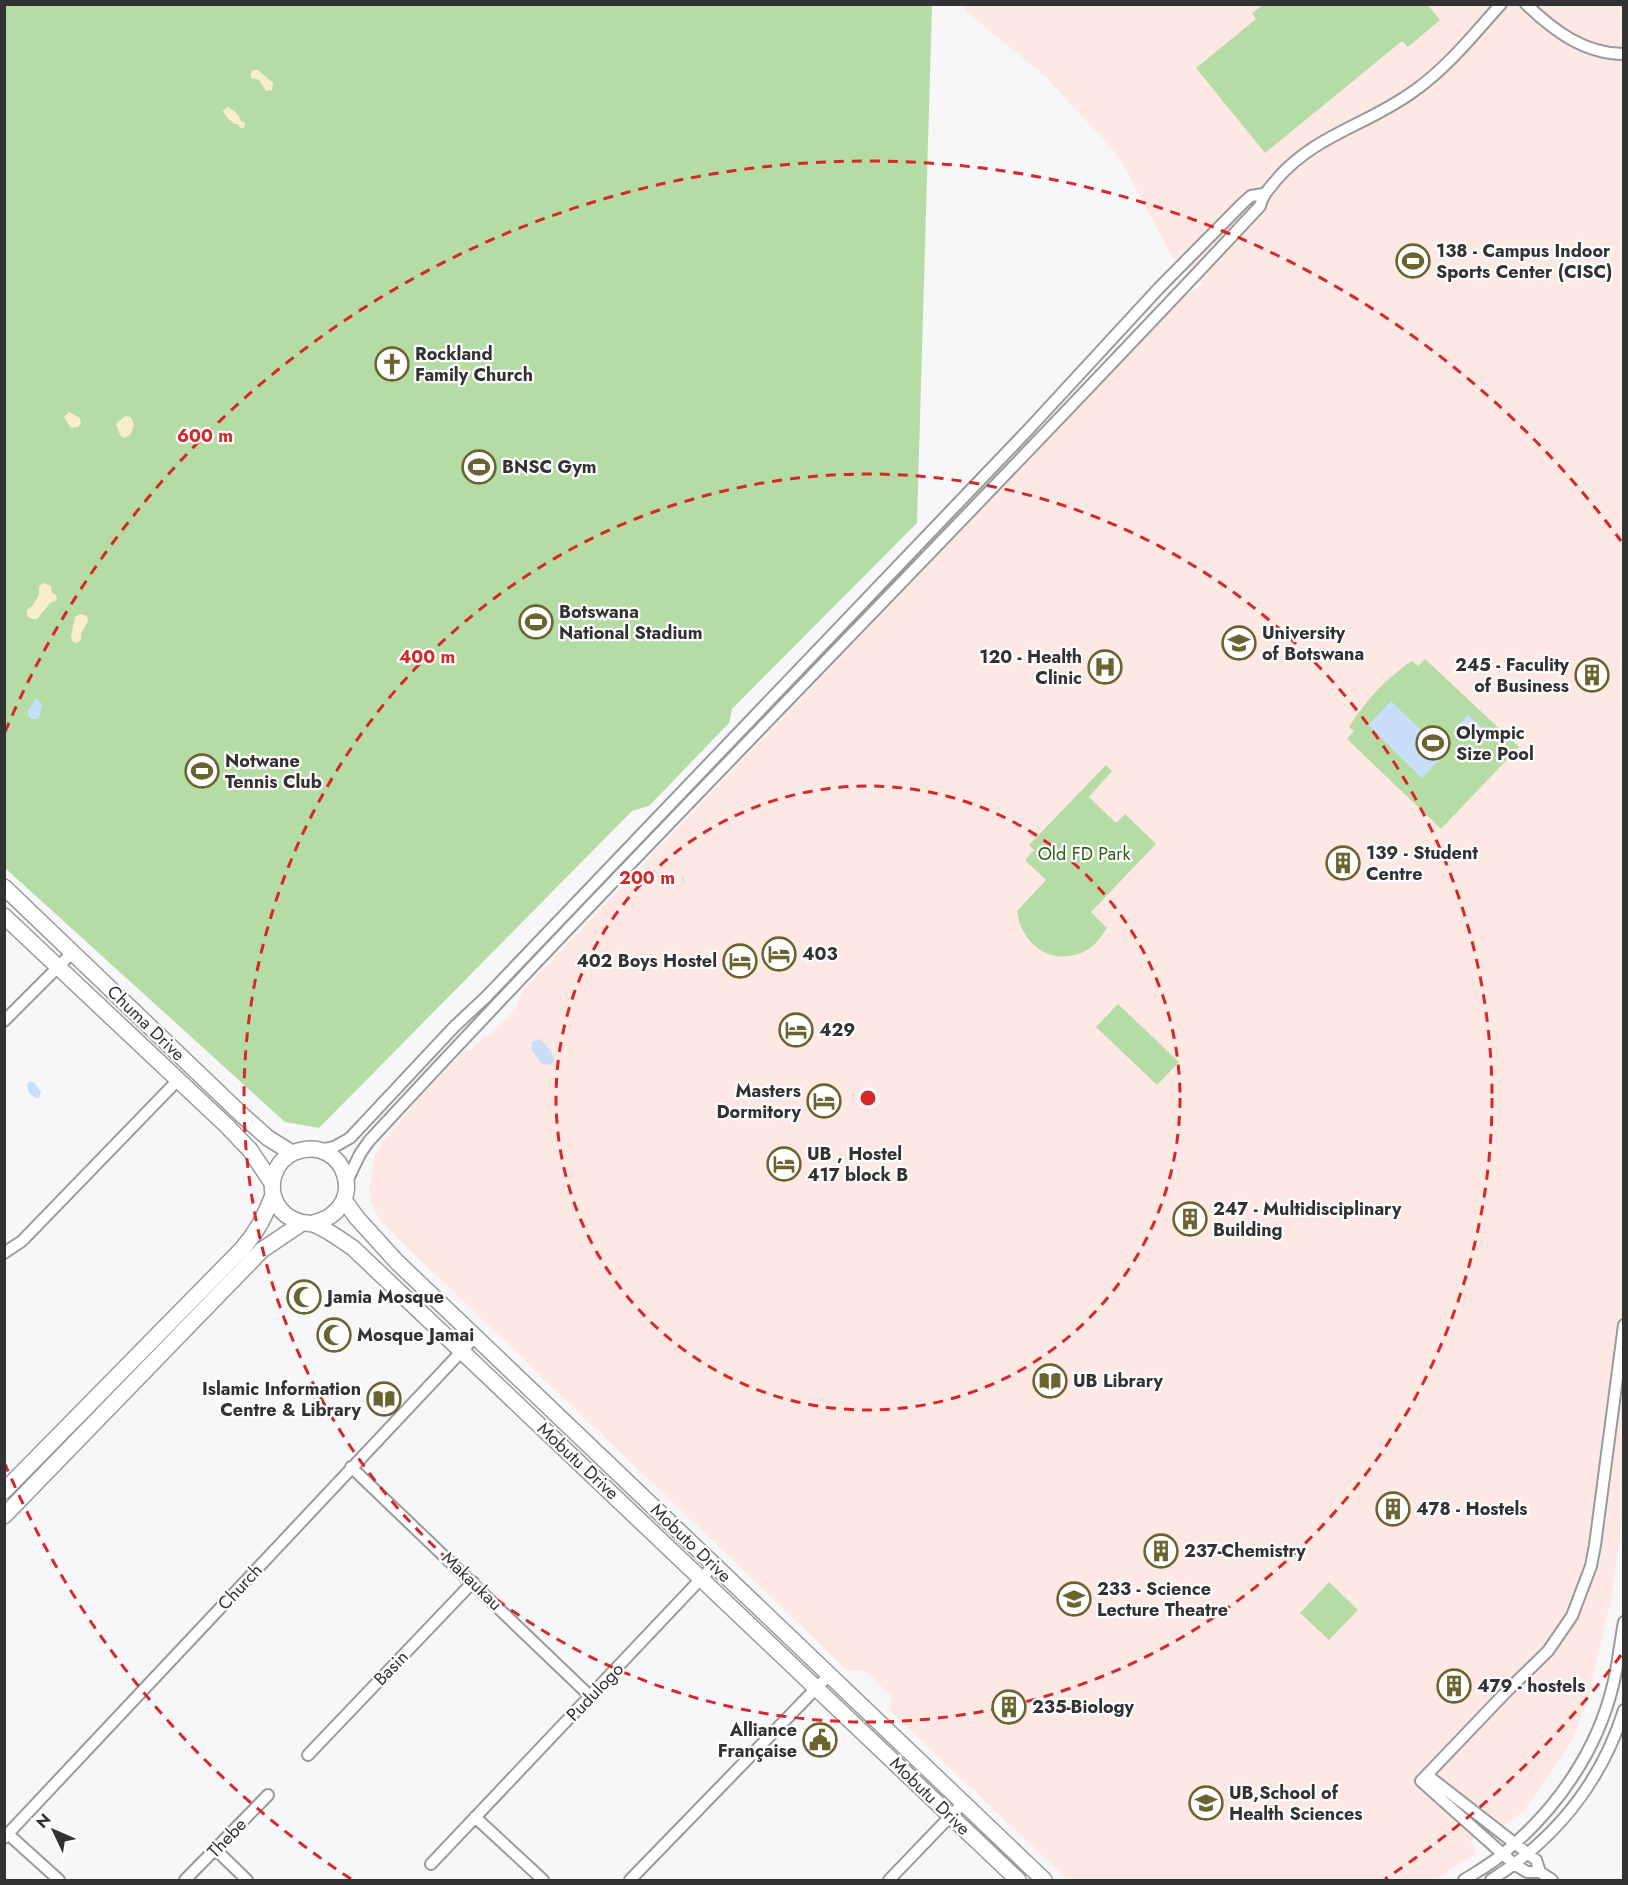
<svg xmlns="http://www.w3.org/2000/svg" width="1628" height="1885" font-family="Jost,sans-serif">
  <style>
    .education { fill: #fde8e4 }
    .green { fill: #b6dca5 }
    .sand { fill: #f8eec8 }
    .water { fill: #c9defa }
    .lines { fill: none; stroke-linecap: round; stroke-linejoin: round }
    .minor-casing { stroke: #999a9c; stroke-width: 14 }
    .secondary-casing { stroke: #999a9c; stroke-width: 18 }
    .minor { stroke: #fff; stroke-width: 10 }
    .secondary { stroke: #fff; stroke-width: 15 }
    .ring { fill: none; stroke: #d62828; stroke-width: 3; stroke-dasharray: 10 8 }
    .labels { text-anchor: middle; stroke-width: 4.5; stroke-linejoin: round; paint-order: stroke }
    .poi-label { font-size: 18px; font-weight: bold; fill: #323233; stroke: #fff; text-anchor: start }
    .park-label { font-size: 18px; fill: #2e5b11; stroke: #fff }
    .street-label { font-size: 18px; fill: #323233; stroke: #fff }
    .centre { fill: #d62828; stroke: #fff; stroke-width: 3 }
    .ring-label { font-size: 18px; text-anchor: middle; font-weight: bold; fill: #d62828; stroke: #fff; stroke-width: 4.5; stroke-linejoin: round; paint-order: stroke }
  </style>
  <rect width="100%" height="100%" fill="#f7f7fa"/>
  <path class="education" d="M965,5H1623L1624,1505L1612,1595L1587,1703L1571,1743L1525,1810L1498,1830L1471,1841L1475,1854L1435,1880H1068L890,1711L891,1696L870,1675L863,1671H848L387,1228L376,1214L371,1203L369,1189L374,1157L381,1145L418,1099L465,1050L470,1051L485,1035L487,1037L517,1006L523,990L1184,297L1203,284L1172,256L1118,156L1045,76L965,11Z"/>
  <path class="green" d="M5,5H932L917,523L732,709L729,723L649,806L632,811L319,1128L285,1122L5,868Z
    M1263,5H1428L1440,20L1408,47L1402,41L1265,153L1196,68L1256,19L1252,13Z
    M1425,659L1519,747L1441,829L1347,739L1354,731L1349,727C1368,698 1384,680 1412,661L1418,666Z
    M1106,765L1112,771L1089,797L1116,823L1125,814L1156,844L1091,912L1107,928C1101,937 1095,946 1085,951C1052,968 1021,944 1017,911L1046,880L1025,860L1034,850L1029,845Z
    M1118,1004L1179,1062L1157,1085L1096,1027Z
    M1329,1582L1358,1610L1329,1640L1300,1613Z"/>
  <path class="sand" d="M254,70H258L273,83L272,90L266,91L259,80L251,78V72Z
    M227,107C232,108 240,116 241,121L245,122L244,128H240L238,124H234C231,121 224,115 223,111Z
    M69,412L80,418L81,423L78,427L71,428L64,417Z
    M125,416L131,417L134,425L131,434L125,438L120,435L116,424Z
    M43,583L51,586L52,593L56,595L57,600L50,603L37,619H32L27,616V610L33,605L39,595V587Z
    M80,614L87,616L88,621L81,634V640L76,643L72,641L71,637L75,617Z"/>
  <path class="water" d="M36,698L42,704L40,715L37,719H32L28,716V711Z
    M1391,701L1445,754L1422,778L1368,725Z
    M1468,715L1484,730L1473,741L1457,726Z
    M538,1039C545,1041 554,1054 554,1061L550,1065L542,1064L531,1050L532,1042Z
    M29,1082H34L41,1092L39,1098H36L29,1093L27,1085Z"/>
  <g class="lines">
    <defs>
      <path id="minor" d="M1526,4C1553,30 1584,54 1624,54
        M4,1021L72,953
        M320,1150L334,1147L350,1138L454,1027L486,997L1028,430L1159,288L1244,202L1251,196L1263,194
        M347,1181L360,1154L369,1141C661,825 967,521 1260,206C1263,194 1269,189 1277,179C1316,134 1368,125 1414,91C1447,68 1474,34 1501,4
        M4,1253L22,1241L177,1081
        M351,1467L591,1697
        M308,1755L473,1582
        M1427,1775L1536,1860L1540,1872L1552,1880
        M475,1817L543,1880
        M8,1834L59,1880
        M4,1838L475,1337
        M216,1850L247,1880
        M431,1864L714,1565
        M1540,1872H1527L1514,1864L1421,1781L1507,1691L1548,1651L1572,1616L1591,1566L1595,1545L1624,1325
        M185,1880L268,1795
        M630,1880L829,1675
        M889,1880L963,1803
        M1464,1880C1478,1871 1493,1863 1505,1852C1557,1809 1597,1751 1613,1685C1618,1665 1620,1643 1624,1622
        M1491,1880C1554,1840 1601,1783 1624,1710"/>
      <path id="secondary" d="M4,887L242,1115L268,1138L292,1153
        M4,916L227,1126L250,1150L272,1183
        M344,1200L357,1218L397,1262L1044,1880
        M313,1223C371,1210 346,1133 295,1152C285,1156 277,1165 274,1175C268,1196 279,1216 300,1222C304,1223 309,1223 313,1224C327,1229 341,1240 353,1248L1018,1880
        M4,1491L242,1249C257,1232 265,1216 273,1195
        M4,1516L262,1250L302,1223"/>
    </defs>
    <use href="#minor" class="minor-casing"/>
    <use href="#secondary" class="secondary-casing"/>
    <use href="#minor" class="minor"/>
    <use href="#secondary" class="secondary"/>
  </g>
  <g class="ring">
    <circle cx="868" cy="1098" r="312"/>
    <circle cx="868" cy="1098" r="624"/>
    <path d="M1621 1655A937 937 0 0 1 1385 1879M351 1879A937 937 0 0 1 5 1464M5 732A937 937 0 0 1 1621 541"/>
  </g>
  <defs>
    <symbol id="stadium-ring" viewBox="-11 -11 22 22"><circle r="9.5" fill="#fff" stroke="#6b6430" stroke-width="1.5"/><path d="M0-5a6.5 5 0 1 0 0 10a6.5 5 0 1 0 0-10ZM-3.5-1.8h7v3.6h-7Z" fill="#6b6430"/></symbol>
    <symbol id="church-ring" viewBox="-11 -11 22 22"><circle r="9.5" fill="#fff" stroke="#6b6430" stroke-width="1.5"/><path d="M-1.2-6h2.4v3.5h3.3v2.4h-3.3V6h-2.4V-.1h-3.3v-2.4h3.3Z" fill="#6b6430"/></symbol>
    <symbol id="university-ring" viewBox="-11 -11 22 22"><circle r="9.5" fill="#fff" stroke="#6b6430" stroke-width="1.5"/><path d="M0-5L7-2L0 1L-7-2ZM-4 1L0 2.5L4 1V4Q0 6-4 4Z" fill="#6b6430"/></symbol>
    <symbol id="hospital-ring" viewBox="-11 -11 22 22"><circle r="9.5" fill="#fff" stroke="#6b6430" stroke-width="1.5"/><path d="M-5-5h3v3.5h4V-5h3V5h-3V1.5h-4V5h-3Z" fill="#6b6430"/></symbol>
    <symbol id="building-ring" viewBox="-11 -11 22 22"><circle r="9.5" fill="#fff" stroke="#6b6430" stroke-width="1.5"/><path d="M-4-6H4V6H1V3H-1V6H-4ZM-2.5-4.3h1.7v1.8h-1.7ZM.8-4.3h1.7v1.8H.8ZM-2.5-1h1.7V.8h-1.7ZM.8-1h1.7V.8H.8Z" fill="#6b6430"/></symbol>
    <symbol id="hotel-ring" viewBox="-11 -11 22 22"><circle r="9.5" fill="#fff" stroke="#6b6430" stroke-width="1.5"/><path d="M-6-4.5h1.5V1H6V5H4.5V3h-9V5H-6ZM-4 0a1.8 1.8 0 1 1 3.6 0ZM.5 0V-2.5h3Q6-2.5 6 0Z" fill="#6b6430"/></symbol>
    <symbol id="mosque-ring" viewBox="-11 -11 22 22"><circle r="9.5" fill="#fff" stroke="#6b6430" stroke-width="1.5"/><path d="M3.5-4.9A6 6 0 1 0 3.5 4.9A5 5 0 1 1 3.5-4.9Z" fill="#6b6430"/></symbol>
    <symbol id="library-ring" viewBox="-11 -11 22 22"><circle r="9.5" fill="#fff" stroke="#6b6430" stroke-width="1.5"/><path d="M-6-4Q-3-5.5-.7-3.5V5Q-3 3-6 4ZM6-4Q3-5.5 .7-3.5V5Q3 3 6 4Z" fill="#6b6430"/></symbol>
    <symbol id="civic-ring" viewBox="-11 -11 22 22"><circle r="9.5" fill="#fff" stroke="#6b6430" stroke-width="1.5"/><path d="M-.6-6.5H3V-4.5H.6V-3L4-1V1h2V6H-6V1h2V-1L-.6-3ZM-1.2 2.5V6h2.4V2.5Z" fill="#6b6430"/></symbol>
    <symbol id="school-ring" viewBox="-11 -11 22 22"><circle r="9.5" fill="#fff" stroke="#6b6430" stroke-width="1.5"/><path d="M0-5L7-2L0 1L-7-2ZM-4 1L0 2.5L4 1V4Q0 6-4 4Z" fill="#6b6430"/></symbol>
  </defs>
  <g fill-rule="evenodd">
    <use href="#stadium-ring" x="1394" y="242" width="38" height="38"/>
    <use href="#church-ring" x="373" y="345" width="38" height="38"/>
    <use href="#stadium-ring" x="460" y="448" width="38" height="38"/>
    <use href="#stadium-ring" x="517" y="603" width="38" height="38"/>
    <use href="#university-ring" x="1220" y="624" width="38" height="38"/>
    <use href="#hospital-ring" x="1086" y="648" width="38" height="38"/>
    <use href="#building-ring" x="1573" y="656" width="38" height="38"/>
    <use href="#stadium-ring" x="1414" y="724" width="38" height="38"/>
    <use href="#stadium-ring" x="183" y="752" width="38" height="38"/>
    <use href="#building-ring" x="1324" y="844" width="38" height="38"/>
    <use href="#hotel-ring" x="760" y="935" width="38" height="38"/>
    <use href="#hotel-ring" x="721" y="942" width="38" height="38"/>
    <use href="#hotel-ring" x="777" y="1011" width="38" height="38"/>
    <use href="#hotel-ring" x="805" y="1082" width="38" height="38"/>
    <use href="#hotel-ring" x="765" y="1145" width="38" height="38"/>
    <use href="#building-ring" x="1171" y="1200" width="38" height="38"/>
    <use href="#mosque-ring" x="285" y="1278" width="38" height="38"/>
    <use href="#mosque-ring" x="315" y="1316" width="38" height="38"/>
    <use href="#library-ring" x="1031" y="1362" width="38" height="38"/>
    <use href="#library-ring" x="365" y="1380" width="38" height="38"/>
    <use href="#building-ring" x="1374" y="1490" width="38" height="38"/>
    <use href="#building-ring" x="1142" y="1532" width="38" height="38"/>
    <use href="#university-ring" x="1055" y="1580" width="38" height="38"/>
    <use href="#building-ring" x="1435" y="1667" width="38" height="38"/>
    <use href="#building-ring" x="990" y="1688" width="38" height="38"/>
    <use href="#civic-ring" x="801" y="1721" width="38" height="38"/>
    <use href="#school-ring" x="1187" y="1784" width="38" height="38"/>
  </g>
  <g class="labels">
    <g class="poi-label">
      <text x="1436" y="257">138 - Campus Indoor<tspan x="1436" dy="21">Sports Center (CISC)</tspan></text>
      <text x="415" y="360">Rockland<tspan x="415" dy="21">Family Church</tspan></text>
      <text x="502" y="473">BNSC Gym</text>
      <text x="559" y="618">Botswana<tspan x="559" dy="21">National Stadium</tspan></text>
      <text x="1262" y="639">University<tspan x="1262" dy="21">of Botswana</tspan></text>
      <text x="1082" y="663" text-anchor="end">120 - Health<tspan x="1082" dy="21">Clinic</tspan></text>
      <text x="1569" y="671" text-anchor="end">245 - Faculity<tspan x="1569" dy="21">of Business</tspan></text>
      <text x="1456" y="739">Olympic<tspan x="1456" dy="21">Size Pool</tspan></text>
      <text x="225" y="767">Notwane<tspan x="225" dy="21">Tennis Club</tspan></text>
      <text x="1366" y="859">139 - Student<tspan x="1366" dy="21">Centre</tspan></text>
      <text x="802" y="960">403</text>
      <text x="717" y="967" text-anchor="end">402 Boys Hostel</text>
      <text x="819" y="1036">429</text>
      <text x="801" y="1097" text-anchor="end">Masters<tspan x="801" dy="21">Dormitory</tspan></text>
      <text x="807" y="1160">UB , Hostel<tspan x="807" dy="21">417 block B</tspan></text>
      <text x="1213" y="1215">247 - Multidisciplinary<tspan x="1213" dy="21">Building</tspan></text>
      <text x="327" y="1303">Jamia Mosque</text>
      <text x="357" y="1341">Mosque Jamai</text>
      <text x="1073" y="1387">UB Library</text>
      <text x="361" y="1395" text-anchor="end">Islamic Information<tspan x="361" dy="21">Centre &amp; Library</tspan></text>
      <text x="1416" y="1515">478 - Hostels</text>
      <text x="1184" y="1557">237-Chemistry</text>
      <text x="1097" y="1595">233 - Science<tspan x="1097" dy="21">Lecture Theatre</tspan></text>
      <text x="1477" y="1692">479 - hostels</text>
      <text x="1032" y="1713">235-Biology</text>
      <text x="797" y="1736" text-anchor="end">Alliance<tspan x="797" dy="21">Française</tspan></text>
      <text x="1229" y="1799">UB,School of<tspan x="1229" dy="21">Health Sciences</tspan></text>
    </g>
    <g class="park-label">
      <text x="1084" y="860">Old FD Park</text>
    </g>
    <g class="street-label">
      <text transform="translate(146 1023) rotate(44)" y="6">Chuma Drive</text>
      <text transform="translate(578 1461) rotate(43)" y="6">Mobutu Drive</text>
      <text transform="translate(691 1543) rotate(44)" y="6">Mobuto Drive</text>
      <text transform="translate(472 1581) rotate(44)" y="6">Makaukau</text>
      <text transform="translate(240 1587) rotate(-47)" y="6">Church</text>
      <text transform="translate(391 1668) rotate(-46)" y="6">Basin</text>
      <text transform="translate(595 1692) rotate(-46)" y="6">Pudulogo</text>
      <text transform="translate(930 1796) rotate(44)" y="6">Mobutu Drive</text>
      <text transform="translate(227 1838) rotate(-46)" y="6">Thebe</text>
    </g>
  </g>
  <circle cx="868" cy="1098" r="9" class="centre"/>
  <g class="ring-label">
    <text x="205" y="442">600 m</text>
    <text x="427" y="663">400 m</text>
    <text x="647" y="884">200 m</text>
  </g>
  <rect width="1628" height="1885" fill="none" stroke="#323233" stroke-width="12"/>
  <g transform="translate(54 1831) rotate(314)" stroke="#ffffff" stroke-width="4.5" paint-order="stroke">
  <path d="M0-4.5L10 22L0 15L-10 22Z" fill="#323233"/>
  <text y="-9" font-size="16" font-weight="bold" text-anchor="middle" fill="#323233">N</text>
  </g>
</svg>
